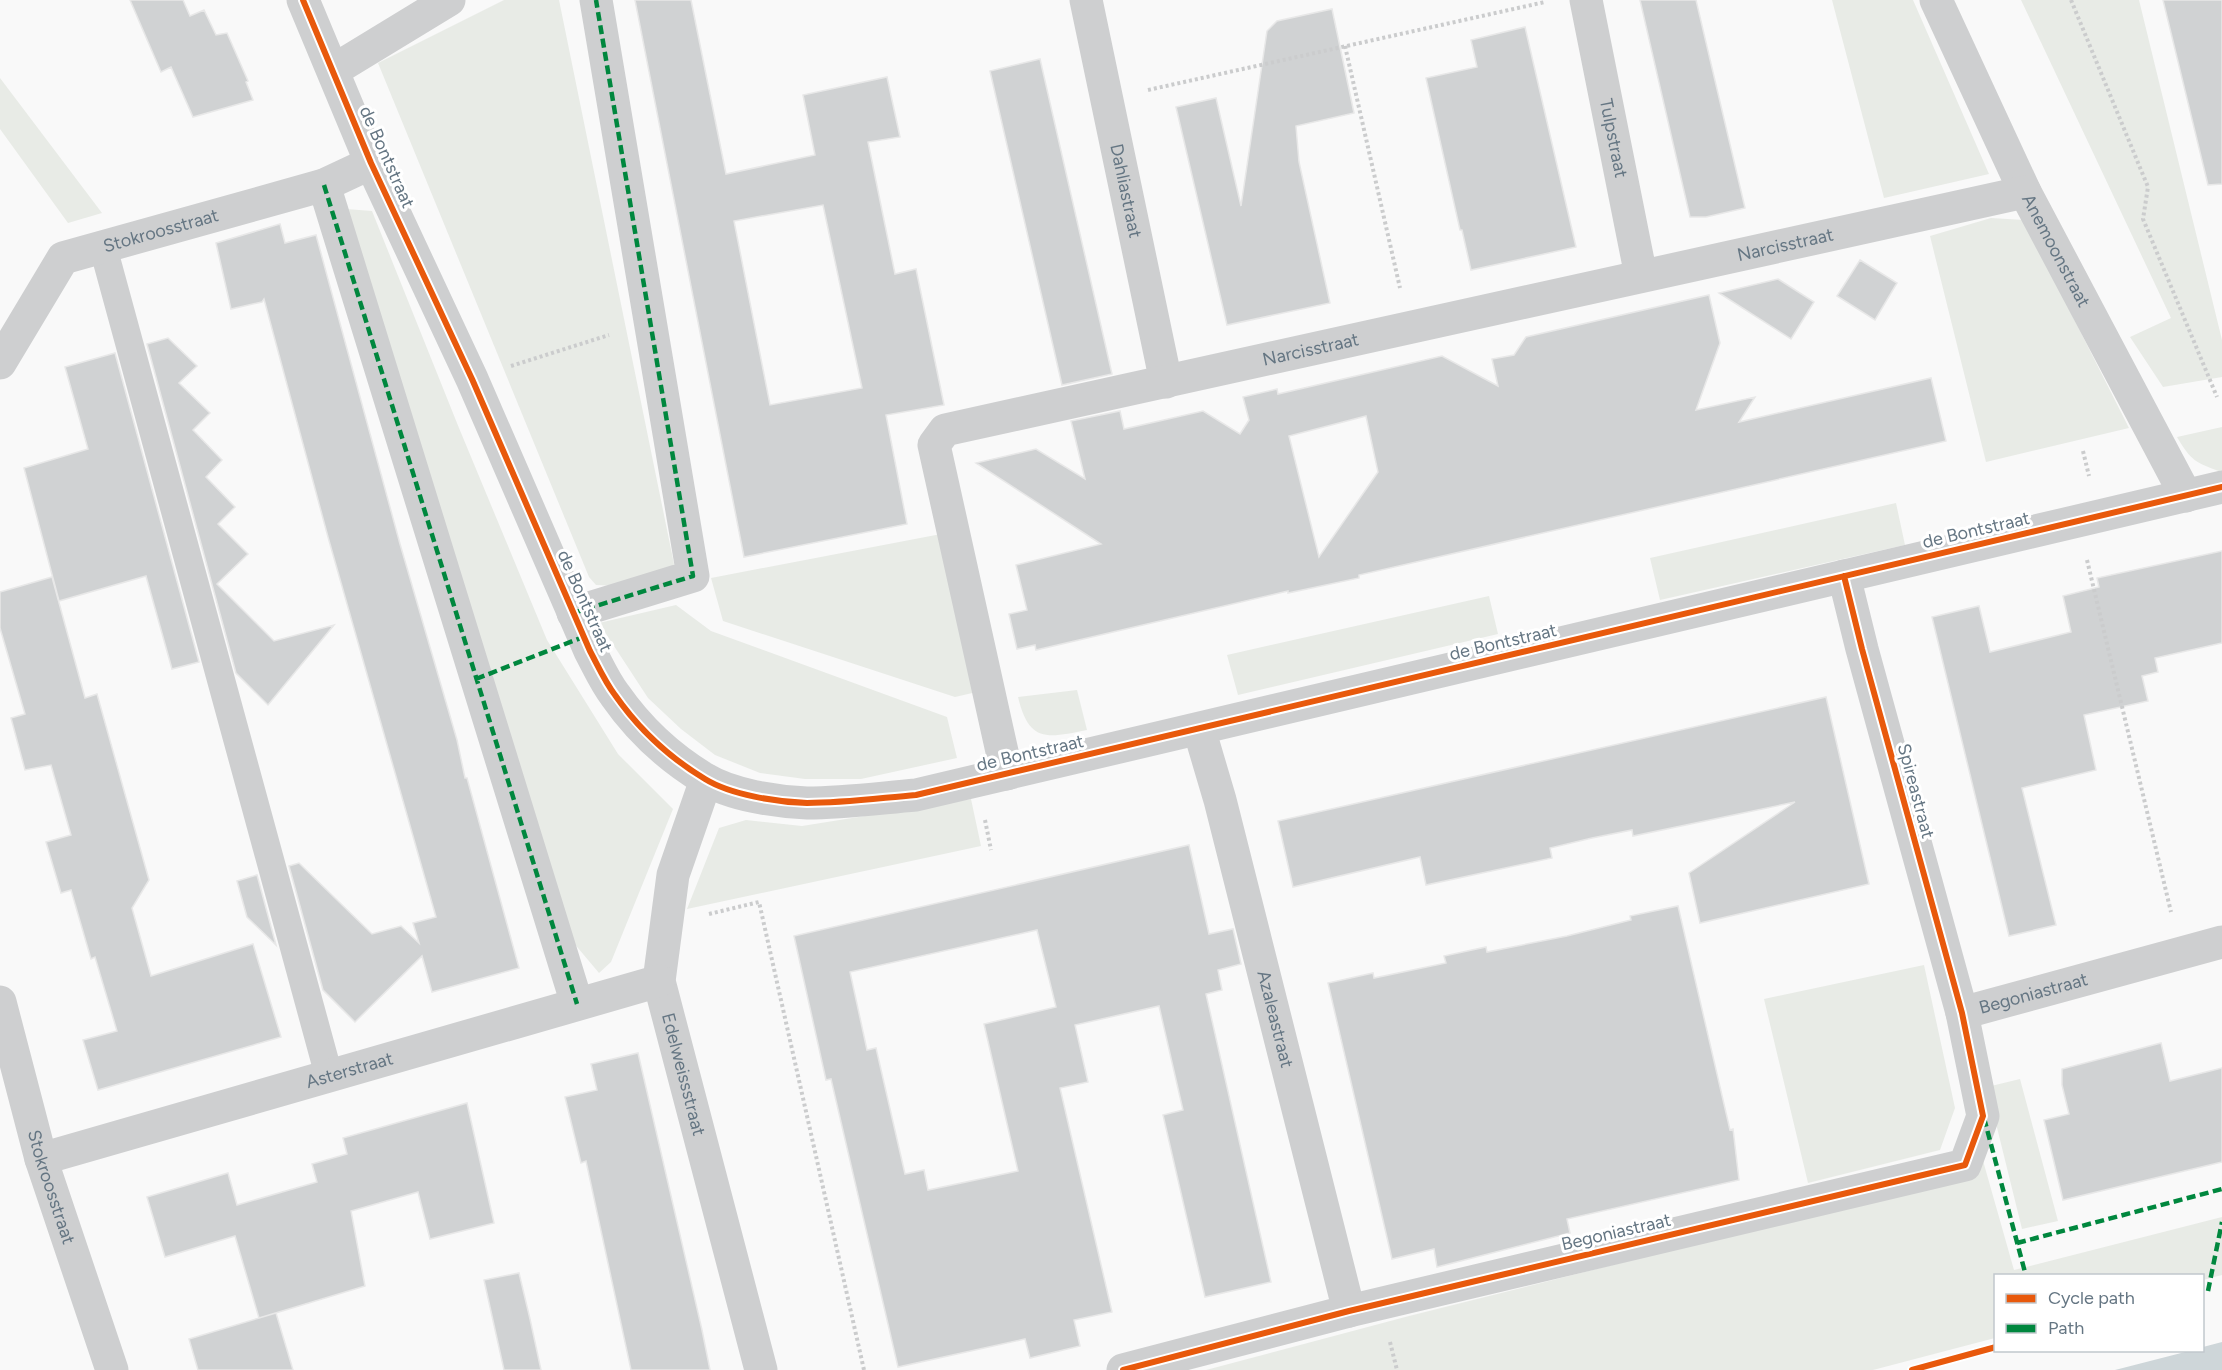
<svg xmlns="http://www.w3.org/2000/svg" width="2222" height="1370" font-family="Figtree,sans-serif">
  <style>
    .green { fill: #e8ebe6 }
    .water { fill: #ced6d9 }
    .building { fill: #d0d2d3; stroke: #e8e8e8; stroke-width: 1.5; fill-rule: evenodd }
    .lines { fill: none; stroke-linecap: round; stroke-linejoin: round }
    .path { stroke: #cbcccd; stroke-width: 4; stroke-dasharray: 3 3; stroke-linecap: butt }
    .lane { stroke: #cecfd0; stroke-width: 28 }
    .street { stroke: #cecfd0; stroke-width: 33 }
    .quiet { stroke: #00873e; stroke-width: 4.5; stroke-dasharray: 9 4.5; stroke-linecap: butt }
    .cycleway-casing { stroke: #fff; stroke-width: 10 }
    .cycleway { stroke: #e8590c; stroke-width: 6 }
    .labels { text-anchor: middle; stroke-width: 6; stroke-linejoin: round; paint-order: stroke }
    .street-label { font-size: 18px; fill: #657683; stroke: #fff }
  </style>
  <rect width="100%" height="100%" fill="#f9f9f9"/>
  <path class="green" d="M504,0H559L674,564L660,580L620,586L596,585L589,577L378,63Z
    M1832,0H1913L1989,174L1884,198Z
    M2021,0H2139L2222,340V377L2163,387L2130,337L2171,318Z
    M0,78L102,213L68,223L0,129Z
    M346,209L372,211L459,428L547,640L618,754L673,809L611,962L599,973L557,923Z
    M1991,218L2024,220L2129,428L1986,462L1930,236Z
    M2222,427V472C2196,463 2191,461 2177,437Z
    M1896,503L1905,545L1660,600L1650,558Z
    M941,534L981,691L955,697L723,621L711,578Z
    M1489,596L1498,634L1238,695L1227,655Z
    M676,605L711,631L947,717L957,758L861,779H805L760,773L715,755L681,729L648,698L599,623Z
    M1077,690L1087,730C1047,738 1029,743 1018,697Z
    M971,799L981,846L687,909L719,828L746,820L802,826Z
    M1924,965L1955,1108L1940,1150L1808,1183L1764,999Z
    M2020,1079L2058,1221L2022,1229L1987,1087Z
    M1978,1143L2014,1270L2222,1217V1275L2203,1280L2202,1276H1996L1995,1338L1873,1370H1206L1409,1316L1908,1191Z"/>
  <path class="water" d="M2222,1342V1370H2115L2189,1351L2202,1350L2203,1347Z"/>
  <path class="building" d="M130,0H183L190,16L204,10L216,35L227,33L248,81L246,82L253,100L193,117L171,67L161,72Z
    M635,0H691L726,174L815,155L803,95L887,77L900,137L868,142L895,274L916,269L944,405L886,415L907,524L744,557ZM823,205L862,388L770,405L734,221Z
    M1640,0H1696L1745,208L1706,217H1690Z
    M2163,0H2222V184L2208,185Z
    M1332,9L1354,113L1296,126L1299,162L1330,303L1227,325L1176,107L1216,98L1241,206L1267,31L1277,21Z
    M1525,27L1576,247L1471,270L1462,230H1460L1426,78L1477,67L1471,40Z
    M1040,59L1112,374L1062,385L990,71Z
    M280,224L285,243L316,235L400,544L457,740L465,778H467L519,968L432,992L422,956L355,1022L323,990L289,866L299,863L372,934L401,926L419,943L413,923L436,917L328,537L264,299L262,302L231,309L216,243Z
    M1860,260L1897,283L1875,320L1837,296Z
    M1778,279L1814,302L1791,339L1719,293Z
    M1709,295L1720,343L1696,410L1755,397L1739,422L1931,378L1946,441L1359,575V578L1288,593V591L1036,650L1035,645L1017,649L1009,614L1027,610L1016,565L1101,544L976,463L1036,449L1085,479L1071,421L1120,411L1124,429L1203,411L1240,434L1249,420L1243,397L1277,389L1278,394L1442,356L1498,386L1492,359L1514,355L1526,337ZM1366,416L1378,472L1319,557L1289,436Z
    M168,338L197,366L179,383L210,413L193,430L222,460L206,477L235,507L218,524L248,554L217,584L274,641L334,625L268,705L236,673L147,344Z
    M115,353L199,662L172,669L146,576L59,601L24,468L88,449L65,367Z
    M2222,551V643L2155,658L2158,672L2142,676L2148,701L2084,715L2096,770L2022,788L2056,925L2009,936L1932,617L1979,606L1990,652L2071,632L2063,596L2099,587L2097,578Z
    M52,577L85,698L97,694L149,880L132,908L151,976L253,944L281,1037L98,1090L83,1040L117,1031L95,957L91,959L71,890L61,893L46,842L71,835L51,765L25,770L11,718L25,714L0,628V592Z
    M1826,697L1869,884L1700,923L1689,873L1795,802L1633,836L1632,830L1592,838L1550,848L1552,858L1426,885L1420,857L1293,887L1278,821Z
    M1189,845L1209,934L1233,929L1241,964L1218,970L1222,990L1206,994L1271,1282L1205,1297L1163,1115L1183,1110L1159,1006L1075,1025L1088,1082L1060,1088L1112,1312L1074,1320L1080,1346L1030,1358L1025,1339L898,1367L831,1079L826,1080L794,936ZM1037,930L1056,1007L984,1024L1018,1171L928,1190L924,1170L905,1174L876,1048L867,1050L850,972Z
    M257,875L276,945L247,917L237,881Z
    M1678,906L1730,1130L1733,1129L1739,1180L1567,1219L1570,1233L1437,1267L1434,1249L1392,1259L1328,983L1373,973L1374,978L1446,963L1444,956L1486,947L1487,952L1567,936L1631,920L1630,916Z
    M2161,1043L2170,1081L2222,1068V1162L2063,1200L2044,1120L2069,1114L2062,1085V1069Z
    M638,1053L702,1330L710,1370H631L586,1161L581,1163L565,1097L597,1090L591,1064Z
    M467,1103L494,1223L430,1239L418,1192L351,1211L365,1286L259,1318L235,1236L165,1257L147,1197L228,1173L237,1205L317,1182L312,1164L347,1154L343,1138Z
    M519,1273L530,1319L541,1370H504L484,1280Z
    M276,1313L293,1370H198L189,1339Z"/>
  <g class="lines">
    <path class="path" d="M2071,0L2148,187L2143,219L2217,397
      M1345,46L1400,288
      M1148,90L1545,2
      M511,366L609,335
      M2083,451L2089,476
      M2087,560L2171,912
      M985,820L991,850
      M709,914L759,902L864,1370
      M1390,1342L1397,1370"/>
    <path class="lane" d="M103,247L329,1076"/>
    <g class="street">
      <path d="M303,0L371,163L472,379L590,651C598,666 605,682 615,695C638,728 670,758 705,779C731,795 777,802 807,803C843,803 880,798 916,795L2222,487"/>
      <path id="s1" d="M1086,0L1166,382"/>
      <path id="s2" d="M1586,0L1641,276"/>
      <path id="s3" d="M1936,0L2025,192L2186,496"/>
      <path d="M334,70L449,0"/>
      <path d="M324,185L577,1004"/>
      <path id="s4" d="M0,363L63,258L324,185L371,163"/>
      <path d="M573,613L693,576L596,0"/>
      <path id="s5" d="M1199,729L1220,800L1349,1311"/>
      <path id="s6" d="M1007,774L934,445L945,430L2025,192"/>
      <path id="s7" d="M706,780L673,875L659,981L761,1370"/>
      <path id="s8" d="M0,1002L41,1159L112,1370"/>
      <path id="s9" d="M1962,1013L2222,942"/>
      <path id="s10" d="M41,1159L659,981"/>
      <path d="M1123,1370L1349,1311L1965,1165L1983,1116L1962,1013L1862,649L1844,576"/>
    </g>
    <path class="quiet" d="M324,185L577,1004
      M573,613L693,576L596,0
      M476,679L583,637
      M1984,1118L2026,1276
      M2017,1243L2222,1189
      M2208,1291L2222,1222"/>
    <defs>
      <path id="cycleway" d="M303,0L371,163L472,379L590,651C598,666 605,682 615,695C638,728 670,758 705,779C731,795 777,802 807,803C843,803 880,798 916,795L2222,487
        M1123,1370L1349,1311L1965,1165L1983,1116L1962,1013L1862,649L1844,576
        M1912,1370L1996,1347"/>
    </defs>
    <use href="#cycleway" class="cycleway-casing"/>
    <use href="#cycleway" class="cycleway"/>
  </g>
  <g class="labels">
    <g class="street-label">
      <text dy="6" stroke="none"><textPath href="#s2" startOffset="141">Tulpstraat</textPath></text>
      <text transform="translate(387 157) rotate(66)" y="6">de Bontstraat</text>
      <text dy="6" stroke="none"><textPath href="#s1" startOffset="195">Dahliastraat</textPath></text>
      <text dy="6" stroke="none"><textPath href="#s4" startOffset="224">Stokroosstraat</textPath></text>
      <text dy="6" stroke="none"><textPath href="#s6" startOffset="1216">Narcisstraat</textPath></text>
      <text dy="6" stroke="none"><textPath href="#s3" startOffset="278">Anemoonstraat</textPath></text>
      <text dy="6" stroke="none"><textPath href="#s6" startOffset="730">Narcisstraat</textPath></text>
      <text transform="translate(1976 530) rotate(-13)" y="6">de Bontstraat</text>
      <text transform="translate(585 601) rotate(66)" y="6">de Bontstraat</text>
      <text transform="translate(1503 642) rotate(-13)" y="6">de Bontstraat</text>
      <text transform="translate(1030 753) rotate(-13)" y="6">de Bontstraat</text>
      <text transform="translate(1916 791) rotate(75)" y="6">Spireastraat</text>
      <text dy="6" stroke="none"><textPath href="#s9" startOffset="74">Begoniastraat</textPath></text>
      <text dy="6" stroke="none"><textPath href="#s5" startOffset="300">Azaleastraat</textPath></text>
      <text dy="6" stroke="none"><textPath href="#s10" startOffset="321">Asterstraat</textPath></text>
      <text dy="6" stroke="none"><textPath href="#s7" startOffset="304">Edelweissstraat</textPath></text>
      <text dy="6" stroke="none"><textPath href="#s8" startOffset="192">Stokroosstraat</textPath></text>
      <text transform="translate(1616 1232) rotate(-13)" y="6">Begoniastraat</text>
    </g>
  </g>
  <rect x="1994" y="1274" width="210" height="78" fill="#ffffff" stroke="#c1c8cd" stroke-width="1.5"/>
  <rect x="2006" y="1294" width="30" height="9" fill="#e8590c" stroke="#c1c8cd" stroke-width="1.5"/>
  <text x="2048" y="1304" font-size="18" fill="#657683">Cycle path</text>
  <rect x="2006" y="1324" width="30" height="9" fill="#00873e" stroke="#c1c8cd" stroke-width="1.5"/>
  <text x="2048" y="1334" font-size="18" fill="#657683">Path</text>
</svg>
